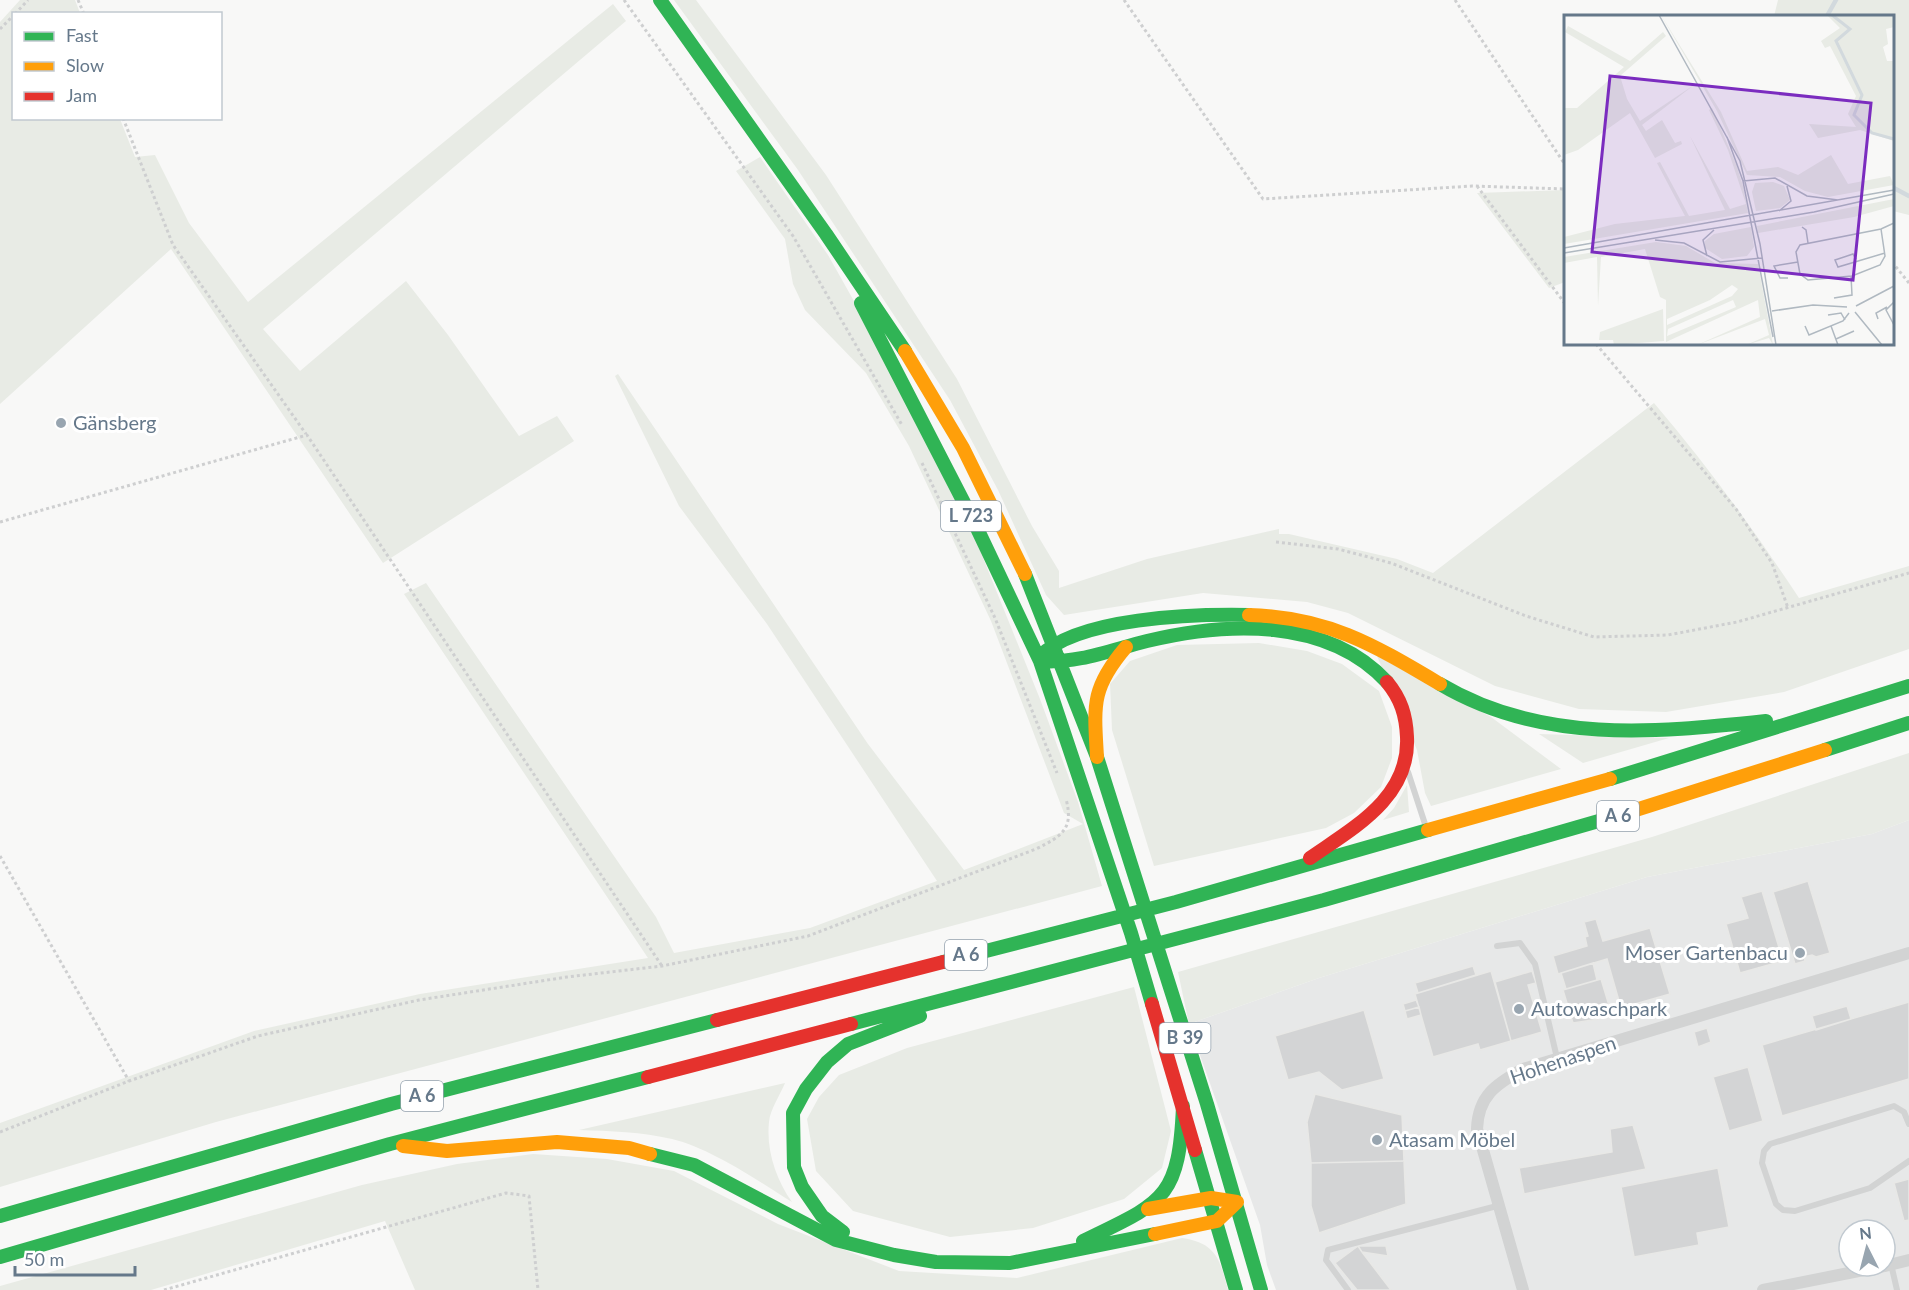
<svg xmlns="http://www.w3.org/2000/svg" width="1909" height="1290" font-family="Lato,sans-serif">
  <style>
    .built { fill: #e7e8e8; fill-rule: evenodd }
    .green { fill: #e8ebe5 }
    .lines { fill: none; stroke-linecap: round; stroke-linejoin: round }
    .stream { stroke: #d2d9dd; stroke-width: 4.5 }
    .building { fill: #d3d4d5; stroke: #e8e8e6; stroke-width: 1.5 }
    .path { stroke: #cecfd0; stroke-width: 3; stroke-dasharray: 3 3; stroke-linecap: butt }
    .lane { stroke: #d2d3d3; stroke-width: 6 }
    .street { stroke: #d2d3d3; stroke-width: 12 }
    .fast { stroke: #30b455; stroke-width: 14 }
    .slow { stroke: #ff9f0a; stroke-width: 14 }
    .jam { stroke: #e5322d; stroke-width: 14 }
    .poi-dot { fill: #98a5b0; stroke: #fff; stroke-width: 2 }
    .labels { text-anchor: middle; stroke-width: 6; stroke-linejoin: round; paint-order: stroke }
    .shield { fill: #fff; stroke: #93a0ad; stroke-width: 1.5 }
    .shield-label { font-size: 18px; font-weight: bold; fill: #65788a }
    .poi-label { font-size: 20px; fill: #65788a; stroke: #fff; text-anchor: start }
    .street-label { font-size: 20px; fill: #65788a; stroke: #fff }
    .inset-river { fill: none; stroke: #d2d9dd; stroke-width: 3 }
    .inset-road { fill: none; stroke: #b0b9c1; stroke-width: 1.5 }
    .view { fill: #7b2cbf; fill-opacity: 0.15; stroke: #7b2cbf; stroke-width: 3 }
    .inset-edge { fill: none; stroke: #65788a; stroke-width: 3 }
  </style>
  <rect width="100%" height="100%" fill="#f8f8f7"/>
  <path class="built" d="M1909,820V1290H1276L1267,1265L1260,1225L1189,1024L1319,978L1647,877L1872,834ZM1849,1230H1885V1266H1849Z"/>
  <path class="green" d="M20,0H75L80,13L14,14V118L120,119L135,157L155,155L189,223L248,302L613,4L626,21L263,329L300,371L406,281L448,335L519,436L557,416L574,441L383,563L171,249L0,404V22Z
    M674,0H696L826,175L957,379L1032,526L1059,571V588L1147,559L1279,529V534H1289L1397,559L1433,573L1654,403C1707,465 1754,530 1799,598L1909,566V649L1784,692L1666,712L1579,709L1495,686L1348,613L1307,602L1203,593L1064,615L1046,595L998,490L950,400L798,170Z
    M1778,0H1909V215L1893,211L1892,16H1774Z
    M760,157L828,255L868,326L975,538L1040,699L1078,802L1102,886L216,1122L0,1187V1123L254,1031L420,994L648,958L404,594L426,583L656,917L674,953L810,928L937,881L767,624L679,506L615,376L618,374L868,744L964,870L1083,824L1064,813L991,621L909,446L866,373L805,310L793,284L785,239L736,171Z
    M1565,190V282L1549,288L1477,193Z
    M1259,643L1307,651L1342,664L1379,691L1392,727V758L1381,787L1354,813L1326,828L1154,866L1112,730L1110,684L1130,661L1177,645Z
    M1377,656L1491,717L1561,769L1431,806L1425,793L1417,750Z
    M1539,734L1669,738L1583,763Z
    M1909,753V820L1872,834L1647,877L1319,978L1189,1024L1178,972L1652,837Z
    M1407,785L1409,812L1383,820L1394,808Z
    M1134,987L1171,1131L1162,1168L1124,1199L1033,1228L950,1237L853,1211L816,1171L807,1119L819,1097L839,1075L907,1048Z
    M785,1083C780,1095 770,1110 769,1122C766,1150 776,1180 792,1202C759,1181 710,1148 672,1139C642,1132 610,1131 579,1130Z
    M533,1154L607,1159L674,1171L778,1224L899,1271L1017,1278L1182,1238C1216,1243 1220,1259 1228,1290H415L385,1221L151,1290H0V1286L362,1185L457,1164Z"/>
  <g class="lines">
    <path class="stream" d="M1827,16L1836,0
      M1892,187L1909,196"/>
  </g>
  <path class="building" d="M1808,881L1830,953L1816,957L1812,955L1804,957L1805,961L1795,964L1773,892Z
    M1762,891L1783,961L1740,973L1726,924L1748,918L1741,897Z
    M1596,919L1603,941L1650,928L1670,994L1621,1008L1607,959L1558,974L1553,956L1587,946L1585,937L1588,936L1584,922Z
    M1593,963L1597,980L1566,989L1561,973Z
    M1473,966L1476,975L1418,993L1415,983Z
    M1491,971L1511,1041L1480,1050L1478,1044L1433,1057L1415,994Z
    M1532,971L1536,983L1528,985L1542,1032L1511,1041L1495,982Z
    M1601,979L1611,1012L1598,1016L1599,1019L1573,1023L1563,990Z
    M1416,1000L1419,1007L1405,1011L1403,1004Z
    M1909,1002V1079L1782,1116L1762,1045Z
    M1847,1006L1851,1019L1816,1030L1812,1016Z
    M1419,1007L1421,1015L1407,1019L1405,1011Z
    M1364,1010L1384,1079L1342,1090L1319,1072L1288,1080L1275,1036Z
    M1707,1028L1711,1042L1698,1047L1694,1032Z
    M1748,1067L1763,1121L1729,1131L1713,1077Z
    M1315,1094L1402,1115L1404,1161L1311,1163L1307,1122Z
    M1633,1125L1646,1169L1524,1194L1519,1168L1612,1152L1610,1129Z
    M1404,1161L1406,1204L1319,1233L1311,1206V1163Z
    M1718,1168L1729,1227L1697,1233L1699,1245L1634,1257L1621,1187Z
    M1909,1179V1220L1904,1221L1894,1183Z
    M1358,1246L1362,1252L1391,1290H1357L1335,1263Z
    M1358,1246H1386L1388,1256L1362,1252Z"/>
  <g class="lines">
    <path class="path" d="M78,0L84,14
      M624,0L793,236L902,425
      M1124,0L1263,199L1472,186L1566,189
      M1455,0L1566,166
      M15,14L28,0
      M0,29L14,15
      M123,118L173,245L306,434
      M1477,186L1566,305
      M1892,262L1909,283
      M1596,344L1736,509L1772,563L1788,608
      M922,463L995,618L1057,773
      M0,522L307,435L662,966
      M1276,542L1338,549L1391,563L1526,616L1594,637L1668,635L1737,622L1909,573
      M0,856L129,1081
      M0,1132L129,1081L258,1036L419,1000L567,977L662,966L808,936L1036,849C1062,836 1074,829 1066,799
      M164,1290L506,1193L529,1196L538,1290"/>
    <path class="lane" d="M1408,772L1426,827
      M1497,946L1520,943L1535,964L1557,1058
      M1909,1124L1904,1112L1894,1106L1770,1144L1764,1151L1762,1163L1776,1204L1783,1210L1795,1211L1870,1188L1909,1161
      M1891,1264L1897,1290
      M1348,1290L1326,1260L1328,1250L1497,1206"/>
    <path class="street" d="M1885,1266L1909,1260
      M1523,1290L1477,1129C1478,1096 1496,1084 1523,1069L1909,953
      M1763,1290L1884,1266"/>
    <path class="fast" d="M660,0L826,234L905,351
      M861,303L975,524L1040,661L1131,933L1152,1004
      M1025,574L1097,757L1207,1104L1261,1290
      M1249,615C1194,614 1078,617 1039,657L1040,661C1077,664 1111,650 1147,641C1226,622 1327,617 1387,682
      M1440,684C1541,744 1653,733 1766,721
      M1825,750L1909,723
      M1610,779L1909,686
      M943,962L1176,902L1428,830
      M851,1024L1324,900L1623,814
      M1195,1150L1236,1290
      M650,1154L694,1165L836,1240L894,1255L936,1262L1010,1263L1155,1234
      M0,1216L391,1104L717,1020
      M843,1232L822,1216L802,1187L794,1167L793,1113L806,1089L827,1062L848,1044L920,1016
      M1083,1241C1163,1202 1179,1200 1183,1106
      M0,1257L390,1144L648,1077"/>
    <path class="slow" d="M905,351L963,448L1025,574
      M1249,615C1328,617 1374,645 1440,684
      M1097,757C1094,705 1091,688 1126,647
      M1623,814L1825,750
      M1428,830L1610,779
      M403,1146L447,1151L557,1142L629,1148L650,1154
      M1148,1209L1211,1198L1237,1202L1217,1221L1155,1234"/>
    <path class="jam" d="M1310,858C1353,828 1410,798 1407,737C1406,715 1401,699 1387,682
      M1152,1004L1195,1150
      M717,1020L943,962
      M648,1077L851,1024"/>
  </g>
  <g class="poi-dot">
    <circle cx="61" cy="423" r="6"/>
    <circle cx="1800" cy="953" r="6"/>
    <circle cx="1519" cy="1009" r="6"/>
    <circle cx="1377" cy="1140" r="6"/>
  </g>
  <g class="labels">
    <g class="shield">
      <rect x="941" y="501" width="60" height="30" rx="4.5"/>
      <rect x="1597" y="801" width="42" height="30" rx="4.5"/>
      <rect x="945" y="940" width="42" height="30" rx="4.5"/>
      <rect x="1159.5" y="1023" width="51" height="30" rx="4.5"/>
      <rect x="401" y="1081" width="42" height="30" rx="4.5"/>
    </g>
    <g class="shield-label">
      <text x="971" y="522">L 723</text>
      <text x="1618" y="822">A 6</text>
      <text x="966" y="961">A 6</text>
      <text x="1185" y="1044">B 39</text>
      <text x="422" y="1102">A 6</text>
    </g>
    <g class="poi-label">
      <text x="73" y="430">Gänsberg</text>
      <text x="1788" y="960" text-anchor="end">Moser Gartenbacu</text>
      <text x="1531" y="1016">Autowaschpark</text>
      <text x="1389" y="1147">Atasam Möbel</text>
    </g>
    <g class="street-label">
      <text transform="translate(1563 1060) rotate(-19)" y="7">Hohenaspen</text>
    </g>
  </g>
  <g transform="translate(1564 15)">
    <rect width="330" height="330" fill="#f8f8f7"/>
    <path d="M97,0L157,97L183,156L214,152L234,160L267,140L284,169L326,161L330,170L264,182L241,176L216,162L183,160L153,96ZM263,0L330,1V12L322,14L324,29L319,32L323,46H330V126L296,115L254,123L247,112L245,109L292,112L284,99L292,81L266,31L261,33L257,26L276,13ZM4,11L66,46L99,17L102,21L56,61L63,84L76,106L130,70L78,110L82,116L98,105L111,128L117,126L118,129L91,143L66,98L14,135L0,140V93H13L60,52L1,17ZM148,93L172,149L179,171L184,198L0,229V222L51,209L121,201L93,148L96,147L125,201L161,195L126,121L166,194L182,189L164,135L145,95ZM209,167L220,171L226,185L216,193L192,196L188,177L191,168ZM330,184V191L290,202L194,218L193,211ZM187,212L190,232L183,241L158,244L141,233V226L150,219ZM92,227L122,231L151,248L194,249L209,330L205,323L182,330L205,320L201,304L133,330L196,302L194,285L102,327V285L96,282L81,234L37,242L34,291L33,242L0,248V242ZM168,270L174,274L168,281L103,310V304L146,285ZM169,285L172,292L103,321L104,314ZM99,294L100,326L50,330L49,325H35L36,317Z" fill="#e8ebe5" fill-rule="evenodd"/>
    <path class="inset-river" d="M268,0L286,14L272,26L298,80L290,100L308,118L330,124"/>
    <path class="inset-road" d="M95,0L176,146L196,229L212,330M163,122L179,166L209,322M179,166L211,163L243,181L274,185M215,196L227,186L223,171M238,212L242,215L244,228M317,214L321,241L316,250L288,261L244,265L236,259L232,237L236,230L317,214L330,208M91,225L120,228L156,247L198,243M0,233L330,175M0,238L250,197L330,179M143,241L139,225L150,215M292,244L289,239L271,245L274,252L321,238M224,263H216L210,251L234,247M270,283L288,280L287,261M330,287L322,295L330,310M292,291L330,271M208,296L249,290L283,292M291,297L318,330M264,300L277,298L281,305M314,304L312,298L323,292M241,311L245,320L279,306L285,298M267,311L274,330M272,324L290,316"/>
    <path class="view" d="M46,61L307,88L289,265L28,237Z"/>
    <rect width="330" height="330" class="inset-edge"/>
  </g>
  <rect x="12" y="12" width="210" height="108" fill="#ffffff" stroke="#c1c9d0" stroke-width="1.5"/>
  <rect x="24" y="32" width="30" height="9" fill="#30b455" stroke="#c1c9d0" stroke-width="1.5"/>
  <text x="66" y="42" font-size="18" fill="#65788a">Fast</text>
  <rect x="24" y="62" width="30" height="9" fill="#ff9f0a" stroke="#c1c9d0" stroke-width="1.5"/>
  <text x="66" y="72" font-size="18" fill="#65788a">Slow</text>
  <rect x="24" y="92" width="30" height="9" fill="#e5322d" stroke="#c1c9d0" stroke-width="1.5"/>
  <text x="66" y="102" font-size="18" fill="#65788a">Jam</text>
  <g transform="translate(1867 1248) rotate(354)"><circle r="28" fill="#ffffff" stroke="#c1c9d0" stroke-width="1.5"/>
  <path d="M0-4.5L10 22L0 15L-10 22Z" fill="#98a5b0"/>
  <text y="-9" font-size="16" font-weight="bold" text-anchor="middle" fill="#65788a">N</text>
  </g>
  <path d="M15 1266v9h120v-9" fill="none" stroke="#65788a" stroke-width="3"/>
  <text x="24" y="1266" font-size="18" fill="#65788a" stroke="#ffffff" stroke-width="4.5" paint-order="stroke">50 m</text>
</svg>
